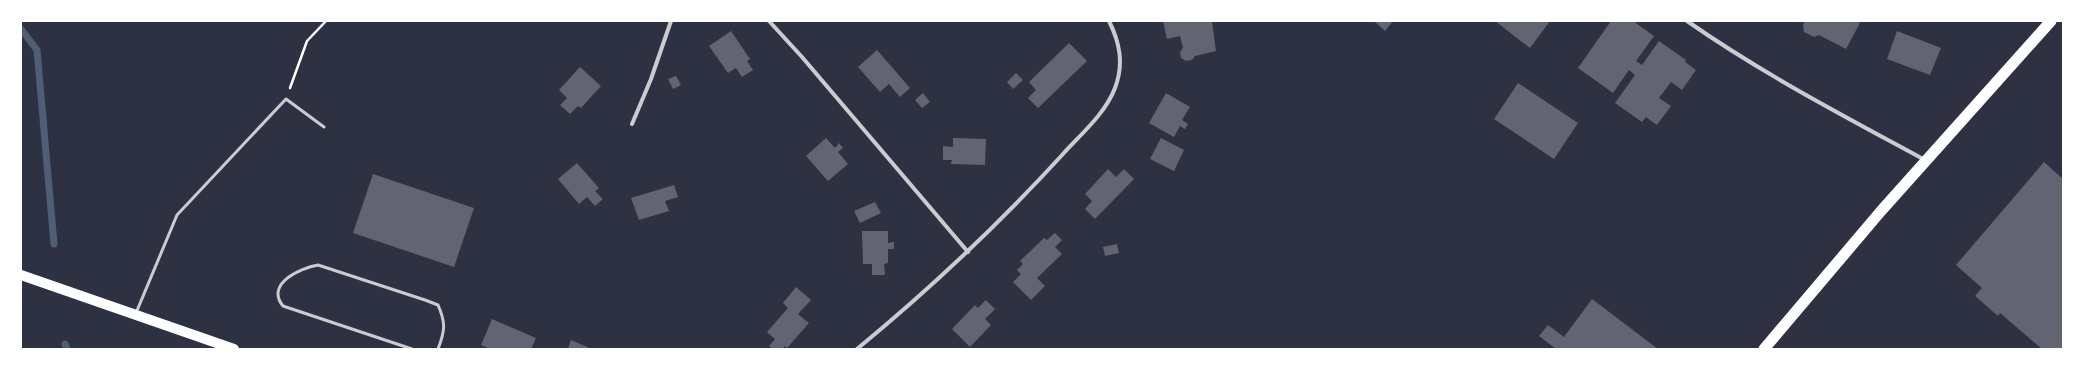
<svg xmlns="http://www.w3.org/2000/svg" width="2084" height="370" font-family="'Asap Condensed',sans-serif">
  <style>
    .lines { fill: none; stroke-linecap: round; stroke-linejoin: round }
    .stream { stroke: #4f5d75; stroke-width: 7 }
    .building { fill: #626471 }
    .path { stroke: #fff; stroke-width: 2.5 }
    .service { stroke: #caccd0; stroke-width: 3 }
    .minor { stroke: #caccd0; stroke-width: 4 }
    .primary { stroke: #fff; stroke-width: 10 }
    .trunk { stroke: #fff; stroke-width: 11 }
  </style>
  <rect width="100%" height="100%" fill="#2d3142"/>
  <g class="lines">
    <path class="stream" d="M21,29L37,50L54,244
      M65,344L67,349"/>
  </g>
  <path class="building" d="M1163,21H1212L1216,51L1195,56L1192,60L1186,61L1181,58L1180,52L1183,48L1180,36L1167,39Z
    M1374,21H1393L1385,31Z
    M1495,21H1550L1530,48Z
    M1611,21H1633L1654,36L1636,61L1642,65L1659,41L1686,60L1685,62L1696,70L1682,90L1671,82L1659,98L1671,106L1657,125L1646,117L1642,122L1615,103L1635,75L1629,70L1613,93L1578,68Z
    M1805,21H1855L1860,23L1846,49L1819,35L1814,37L1804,32L1803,25Z
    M731,31L750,59L747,61L753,70L742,77L736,68L728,73L709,46Z
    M1897,31L1941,48L1930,75L1887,59Z
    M1069,43L1087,61L1038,108L1028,98L1036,90L1029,82Z
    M877,50L910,88L900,97L889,84L880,92L858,67Z
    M580,67L601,86L581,108L578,106L570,114L560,105L567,98L559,90Z
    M1016,73L1023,80L1013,89L1007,82Z
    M676,76L681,85L673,89L668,79Z
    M1518,83L1578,123L1554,159L1494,119Z
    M923,93L930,102L922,108L915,100Z
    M1166,93L1190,107L1182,120L1188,124L1185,129L1180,126L1174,137L1149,123Z
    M826,138L835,148L839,143L843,148L838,152L848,164L828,181L806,156Z
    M953,138L986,139L985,165L951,164L952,160H943V146L953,147Z
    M1161,138L1184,150L1174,171L1150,159Z
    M2044,162L2063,179V349H2042L2000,313L1998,316L1975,296L1982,288L1956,265Z
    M577,163L599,188L595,191L603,199L595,206L587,197L579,204L558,179Z
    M1108,169L1116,177L1124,169L1134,179L1095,219L1085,209L1092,201L1085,194Z
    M373,174L474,208L454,267L353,233Z
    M674,185L678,197L665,201L669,211L639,220L631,198Z
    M875,202L881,213L860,223L854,211Z
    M862,231H888V243L894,242V249H888V263L884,264L885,275H872V264H863Z
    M1055,233L1062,240L1055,247L1062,254L1037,278L1045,286L1031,300L1013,282L1021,274L1017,270L1023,264L1020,261L1044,238L1047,240Z
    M1117,244L1119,253L1105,256L1103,247Z
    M796,287L811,300L798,314L809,323L787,348L785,346L782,349H773L769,346L775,339L767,332L788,308L783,303Z
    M1592,299L1658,349H1556L1539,336L1548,325L1564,337Z
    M986,300L995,309L985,319L991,325L970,347L952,329L975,305L978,308Z
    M492,319L536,338L531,349H490L481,345Z
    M571,340L592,349H568Z"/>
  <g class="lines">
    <path class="path" d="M290,88L307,41L326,21"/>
    <path class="service" d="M136,313L177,215L286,99L324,127
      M412,349L283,306C265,284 300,268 318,265L425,300L438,305C446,323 445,331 438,349"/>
    <path class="minor" d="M769,21L802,57L968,252
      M1687,21C1763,74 1844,116 1925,160
      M632,124L651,79L671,21
      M857,349C930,289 999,224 1063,154C1081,134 1105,114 1115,88C1124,64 1120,43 1109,21"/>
    <path class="primary" d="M21,275L234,349"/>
    <path class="trunk" d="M1764,349L1881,211L2051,21"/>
  </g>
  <rect width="2084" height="370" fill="none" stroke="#ffffff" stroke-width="44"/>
</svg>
